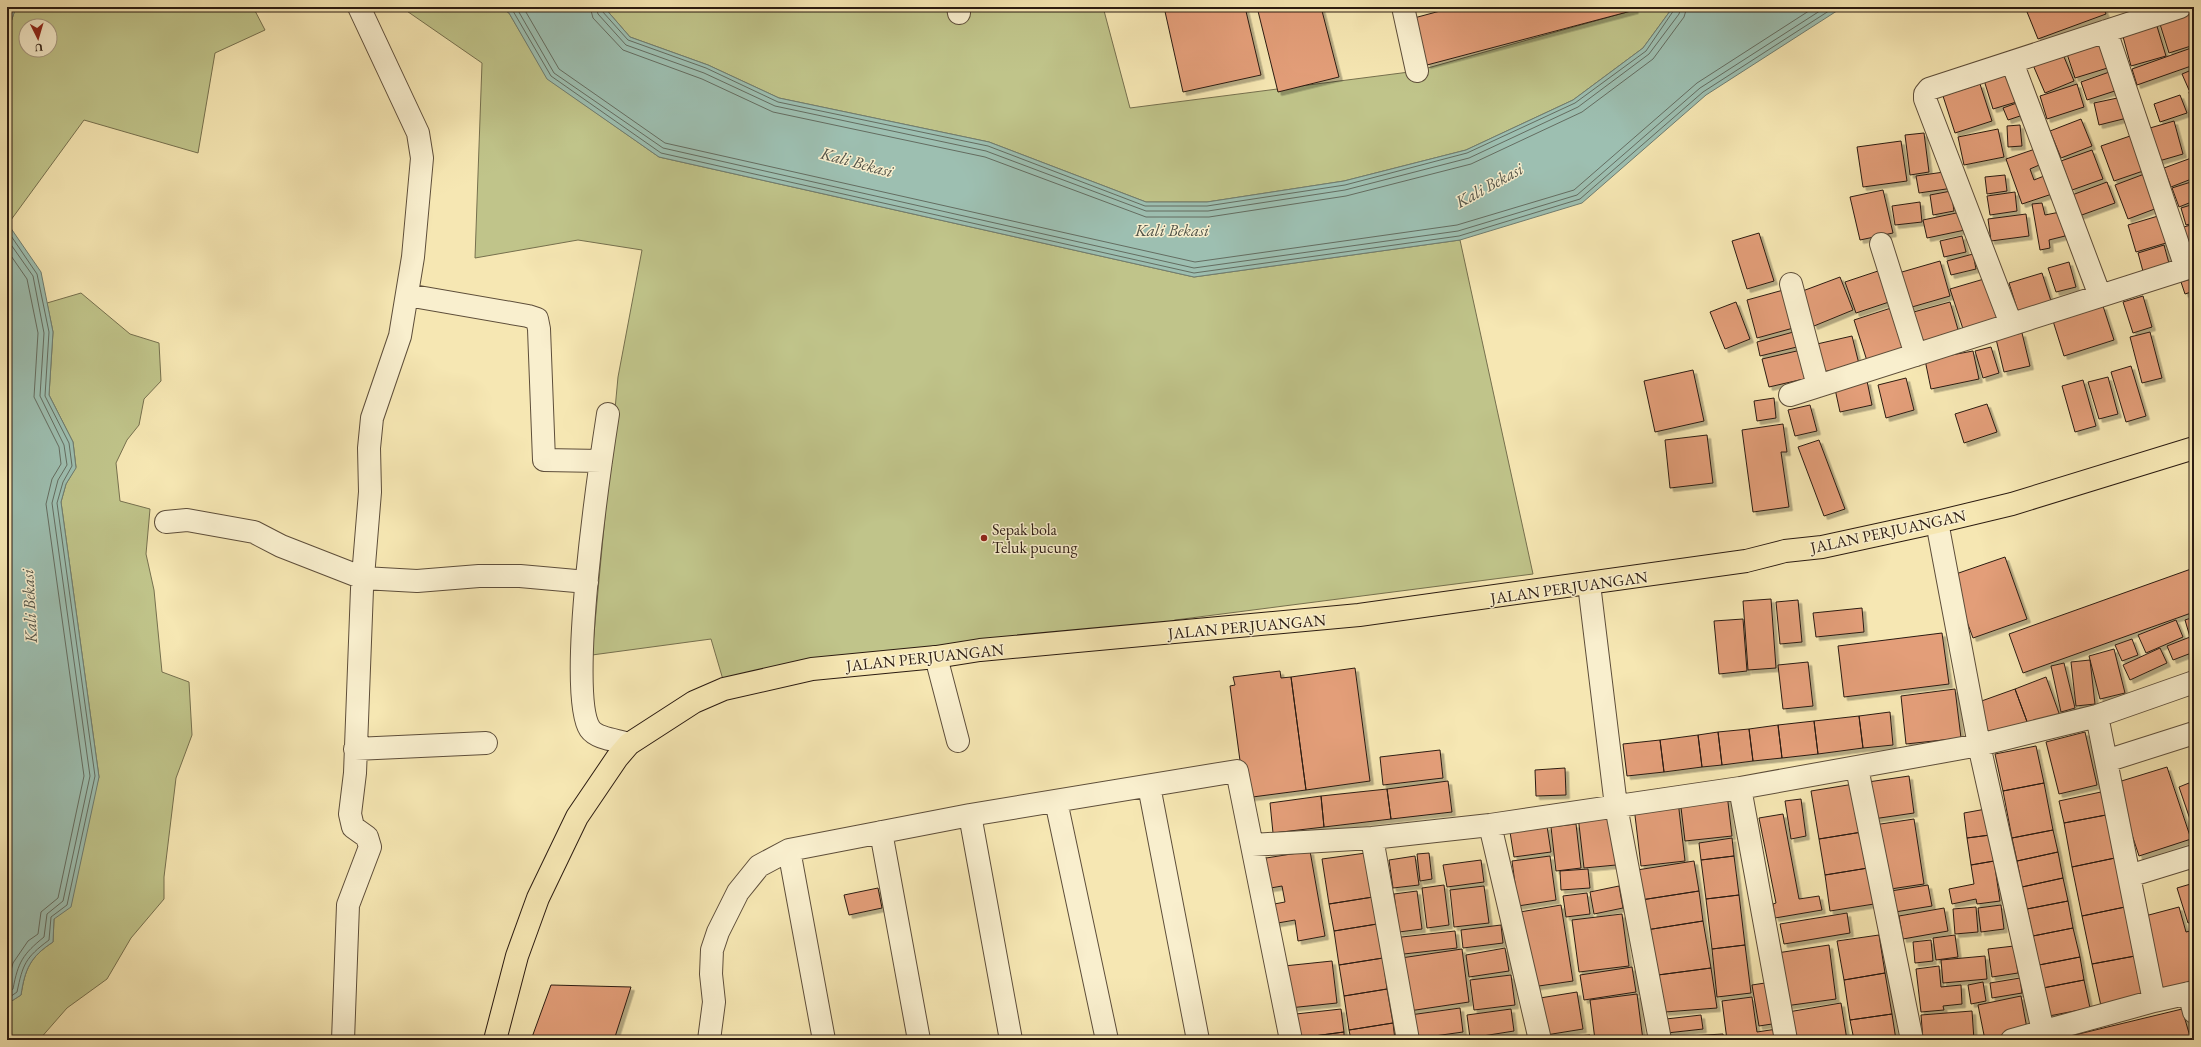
<svg xmlns="http://www.w3.org/2000/svg" width="2201" height="1047" font-family="'EB Garamond',serif">
  <style>
    .green { fill: #c0c48a; stroke: #76704e; fill-rule: evenodd }
    .water { fill: #9dbfb1; stroke: #6f7d71 }
    .lines { fill: none; stroke-linecap: round; stroke-linejoin: round }
    .shore { stroke: #646d61; stroke-width: 1 }
    .building { fill: #e39e79; stroke: #2b1b11; filter: url(#shadow) }
    .minor-casing { stroke: #5e4e3a; stroke-width: 24 }
    .primary-casing { stroke: #2b1b11; stroke-width: 24 }
    .minor { stroke: #f9efce; stroke-width: 22 }
    .primary { stroke: #f6e7b3; stroke-width: 22 }
    .poi-dot { fill: #8f2418; stroke: #f9efce; stroke-width: 1.5 }
    .labels { text-anchor: middle; stroke-width: 3; stroke-linejoin: round; paint-order: stroke }
    .poi-label { font-size: 16px; fill: #2b1b11; stroke: #f9efce; text-anchor: start }
    .street-label { font-size: 16px; fill: #2b1b11; stroke: #f9efce }
    .water-label { font-size: 17px; font-style: italic; fill: #535449; stroke: #f9efce }
  </style>
  <defs>
    <filter id="shadow"><feDropShadow dx="3.5" dy="3.5" stdDeviation="0" flood-color="#0004"/></filter>
  </defs>
  <rect width="100%" height="100%" fill="#f6e7b3"/>
  <filter id="stains"><feTurbulence type="fractalNoise" baseFrequency=".005" numOctaves="4"/><feColorMatrix values="0 0 0 0 .2 0 0 0 0 .09 0 0 0 0 .02 0 0 0 .5 -.17"/></filter>
  <radialGradient id="worn" r=".72"><stop offset=".6" stop-color="#630" stop-opacity="0"/><stop offset="1" stop-color="#630" stop-opacity=".3"/></radialGradient>
  <path class="green" d="M16,7H253L265,30L215,53L198,153L84,120L8,224L7,34ZM26,26H50V50H26Z
    M401,7H500L509,13L548,79L659,157L1194,277L1460,240L1533,574L1175,620L1139,636L724,683L711,639L592,655L618,377L642,250L578,240L475,258L482,63Z
    M604,7H929L959,13L970,7H1103L1130,108L1417,71L1634,10L1637,7H1673L1643,48L1573,100L1466,150L1344,181L1207,202H1146L989,142L779,98L708,65L630,37Z
    M81,293L130,334L159,343L161,381L144,399L139,425L127,440L116,463L120,501L150,509L146,554L154,590L162,672L189,682L192,735L176,778L164,877V899L131,938L107,979L67,1008L39,1040H7V1004L21,995C25,969 30,957 53,942L54,919L99,777L61,502L66,484L76,467L73,442L49,395L53,332L47,303Z"/>
  <path class="water" d="M7,7H16L7,34Z
    M500,7H604L630,37L708,65L779,98L989,142L1146,202H1207L1344,181L1466,150L1573,100L1643,48L1673,7H1843L1706,95L1582,203L1460,240L1194,277L659,157L547,79L509,13Z
    M7,220L8,224L41,272L53,332L49,395L73,442L76,468L66,484L61,502L99,777L71,907L54,919L53,942C30,957 25,969 21,995L7,1004Z"/>
  <g class="lines">
    <path class="shore" d="M508,7L513,11L551,76L661,153L1194,273L1459,236L1580,199L1703,92L1835,7
      M516,7L554,73L663,148L1194,268L1458,231L1577,195L1700,88L1826,7
      M523,7L559,69L665,143L1195,262L1457,225L1574,190L1697,83L1815,7
      M590,7L593,18L623,50L702,79L773,112L985,157L1146,217H1209L1346,196L1471,164L1582,112L1653,59L1684,17L1687,7
      M596,7L598,14L626,45L704,73L775,106L986,151L1146,211H1208L1345,190L1469,158L1578,107L1649,54L1679,14L1681,7
      M601,7L602,11L628,40L706,68L778,102L988,146L1145,206H1207L1345,185L1467,153L1575,103L1646,51L1676,7
      M7,230L37,274L49,332L45,396L69,443L72,466L63,482L57,503L95,776L67,905L51,917L49,940C25,958 23,964 17,992L7,999
      M7,239L33,276L44,333L40,396L64,445L67,465L58,480L52,503L90,776L63,901L47,914L44,937C23,954 18,962 13,989L7,993
      M7,250L27,279L38,333L34,397L59,447L61,464L52,479L46,504L84,776L58,898L41,912L38,934L28,941L13,963L7,986"/>
  </g>
  <path class="building" d="M1164,7H1245L1261,75L1183,92Z
    M1257,7H1321L1339,77L1278,92Z
    M1455,7H1634L1635,10L1427,65L1414,18Z
    M2025,7H2103L2106,14L2038,39Z
    M2192,11L2194,19V45L2169,53L2159,21Z
    M2156,23L2166,56L2131,66L2122,33Z
    M2106,41L2114,66L2075,78L2067,54Z
    M2194,47V65L2137,85L2132,69Z
    M2062,52L2074,81L2045,93L2033,65Z
    M2013,67L2023,100L1993,109L1983,77Z
    M2194,69V88L2189,90L2182,74Z
    M2115,70L2121,89L2087,100L2081,82Z
    M1980,84L1992,121L1955,133L1943,96Z
    M2077,84L2084,107L2047,119L2040,96Z
    M2194,91V112L2189,92Z
    M2180,95L2187,113L2160,122L2154,104Z
    M2122,97L2127,118L2099,125L2094,103Z
    M2025,100L2029,113L2008,120L2003,108Z
    M2081,119L2092,146L2061,158L2050,131Z
    M2174,121L2183,154L2159,161L2150,128Z
    M2020,125L2022,146L2008,147L2007,126Z
    M1998,129L2004,157L1964,165L1958,137Z
    M1924,133L1929,172L1910,175L1905,135Z
    M2133,135L2146,170L2114,181L2101,146Z
    M1901,141L1907,181L1863,187L1857,147Z
    M2038,148L2044,163L2030,169L2034,180L2049,174L2055,193L2022,204L2006,159Z
    M2092,150L2103,179L2072,190L2061,161Z
    M2194,157V178L2171,187L2164,168Z
    M1951,171L1953,188L1919,193L1916,176Z
    M2147,173L2160,207L2128,219L2115,185Z
    M2005,175L2007,191L1987,194L1985,177Z
    M2194,181V201L2179,207L2172,188Z
    M2107,182L2115,203L2079,216L2072,195Z
    M1883,190L1893,233L1860,240L1850,197Z
    M1951,191L1954,211L1933,215L1930,195Z
    M2015,192L2017,211L1990,215L1987,196Z
    M1920,202L1922,222L1895,225L1892,206Z
    M2042,203L2045,215L2060,212L2065,236L2049,240L2050,248L2040,250L2032,204Z
    M2194,204V223L2186,225L2181,208Z
    M1961,212L1965,230L1927,238L1923,220Z
    M2026,214L2029,236L1991,241L1988,219Z
    M2158,216L2166,243L2136,252L2128,225Z
    M2194,224V261L2177,229Z
    M1759,233L1774,281L1747,289L1732,241Z
    M1962,236L1966,252L1944,257L1940,241Z
    M2164,245L2170,267L2144,275L2138,253Z
    M1973,254L1976,269L1951,275L1947,261Z
    M1940,261L1950,296L1905,309L1895,274Z
    M2069,262L2076,287L2056,292L2048,268Z
    M1881,270L1892,301L1856,313L1845,282Z
    M2042,273L2052,304L2019,315L2009,283Z
    M1840,277L1853,310L1814,326L1800,292Z
    M2194,278V291L2185,294L2181,282Z
    M1984,279L1998,321L1964,332L1950,289Z
    M1787,289L1797,327L1757,338L1747,300Z
    M2143,296L2152,327L2133,333L2123,302Z
    M1736,302L1750,339L1725,349L1710,312Z
    M1950,302L1959,333L1919,344L1910,313Z
    M2103,306L2114,340L2064,356L2053,321Z
    M1891,308L1905,352L1868,364L1854,320Z
    M1797,331L1801,346L1760,356L1757,342Z
    M2150,332L2162,378L2142,383L2130,337Z
    M2022,333L2030,366L2004,372L1996,339Z
    M1852,336L1859,364L1823,372L1817,344Z
    M1991,347L1999,373L1983,378L1975,351Z
    M1801,350L1808,378L1769,387L1762,359Z
    M1973,351L1979,379L1931,389L1925,360Z
    M2131,366L2146,416L2126,422L2111,372Z
    M1693,370L1704,421L1655,432L1644,381Z
    M2108,377L2118,414L2099,419L2088,382Z
    M1906,378L1914,410L1886,418L1878,385Z
    M2083,380L2096,426L2075,432L2062,386Z
    M1867,381L1872,405L1840,412L1835,389Z
    M1774,398L1776,418L1757,421L1754,401Z
    M1987,404L1997,432L1964,443L1955,414Z
    M1810,405L1817,431L1795,436L1788,410Z
    M1783,424L1787,452H1781L1789,507L1753,512L1742,430Z
    M1707,435L1713,483L1670,488L1665,440Z
    M1819,440L1845,509L1824,516L1798,447Z
    M2194,555V569L2190,557Z
    M2005,557L2027,619L1973,638L1950,576Z
    M2191,569L2194,579V612L2023,673L2009,634Z
    M1771,599L1776,668L1748,670L1743,601Z
    M1798,600L1802,642L1780,644L1776,602Z
    M1862,608L1864,632L1816,637L1813,613Z
    M2194,617V652L2173,660L2167,646L2190,637L2185,620Z
    M1743,619L1747,671L1719,674L1714,621Z
    M2176,620L2183,637L2146,653L2138,635Z
    M1942,633L1949,684L1844,697L1838,646Z
    M2132,639L2138,655L2122,661L2115,645Z
    M2160,648L2167,663L2130,680L2123,665Z
    M2114,649L2125,693L2100,699L2089,656Z
    M2090,660L2095,704L2076,706L2071,662Z
    M1808,662L1813,706L1783,709L1778,665Z
    M2064,663L2075,708L2061,712L2051,666Z
    M1355,668L1370,781L1306,790L1291,677Z
    M1280,671L1281,678L1291,677L1306,790L1245,798L1230,686L1235,685L1233,677Z
    M2046,677L2060,716L2029,727L2015,689Z
    M1955,689L1961,738L1906,744L1901,696Z
    M2015,689L2029,727L1990,741L1976,703Z
    M1890,712L1893,745L1863,748L1859,716Z
    M1859,716L1863,748L1818,754L1814,721Z
    M1814,721L1818,754L1782,758L1778,725Z
    M1778,725L1782,758L1753,761L1749,729Z
    M1749,729L1753,761L1722,765L1718,732Z
    M1718,732L1722,765L1702,767L1698,735Z
    M2085,732L2097,785L2059,794L2046,742Z
    M1698,735L1702,767L1664,772L1660,740Z
    M1660,740L1664,772L1627,776L1623,744Z
    M2036,746L2044,783L2003,791L1995,754Z
    M1440,750L1443,778L1383,785L1380,757Z
    M2167,767L2191,839L2139,856L2115,783Z
    M1565,768L1566,795L1536,796L1535,770Z
    M1909,776L1914,813L1873,819L1868,782Z
    M1448,781L1452,812L1391,819L1387,789Z
    M2194,781V831L2179,787Z
    M2044,783L2053,830L2012,838L2003,791Z
    M1854,784L1862,832L1819,839L1811,791Z
    M1387,789L1391,819L1324,827L1321,796Z
    M2101,792L2106,815L2064,823L2059,801Z
    M1727,794L1732,836L1685,841L1680,799Z
    M1321,796L1324,827L1273,833L1270,803Z
    M1801,799L1806,836L1791,839L1785,801Z
    M1678,801L1685,861L1641,866L1634,807Z
    M1986,809L1990,835L1967,838L1964,813Z
    M1610,813L1616,865L1584,868L1578,816Z
    M1783,814L1799,899L1819,896L1822,910L1775,918L1773,904L1776,903L1759,818Z
    M2106,815L2115,858L2072,867L2064,823Z
    M1914,819L1924,884L1884,890L1874,825Z
    M1576,824L1581,868L1556,871L1551,827Z
    M1547,826L1551,852L1514,857L1510,832Z
    M2053,830L2058,852L2017,861L2012,838Z
    M1862,832L1868,868L1825,875L1819,839Z
    M1990,835L1994,861L1971,865L1967,838Z
    M1732,838L1734,856L1701,860L1699,843Z
    M1310,851L1325,936L1298,941L1295,920L1272,924L1269,905L1285,902L1282,886L1265,889L1260,859Z
    M2058,852L2063,878L2022,887L2017,861Z
    M1366,853L1373,897L1329,904L1322,859Z
    M1429,853L1432,879L1420,881L1417,854Z
    M1415,856L1419,885L1393,888L1389,860Z
    M1550,856L1556,900L1518,906L1512,861Z
    M1734,856L1739,895L1706,899L1701,860Z
    M2115,858L2125,907L2082,916L2072,867Z
    M1481,860L1484,882L1447,887L1443,865Z
    M1694,861L1699,891L1641,900L1637,870Z
    M1994,861L2000,901L1977,904L1976,899L1952,904L1949,889L1974,884L1971,865Z
    M1868,868L1874,904L1830,911L1825,875Z
    M1588,869L1590,888L1561,890L1560,871Z
    M2063,878L2068,901L2027,909L2022,887Z
    M2194,883V921L2188,923L2177,888Z
    M1444,885L1449,925L1427,928L1422,888Z
    M1928,885L1932,906L1895,912L1891,891Z
    M1484,886L1489,923L1454,927L1450,890Z
    M1619,886L1623,908L1594,914L1590,892Z
    M878,888L882,908L849,915L844,895Z
    M1417,891L1422,929L1399,932L1394,894Z
    M1699,891L1703,921L1646,930L1641,900Z
    M1587,893L1590,914L1566,917L1563,896Z
    M1739,895L1745,945L1712,949L1706,899Z
    M1373,897L1377,924L1334,931L1329,904Z
    M2068,901L2073,928L2033,936L2027,909Z
    M1561,905L1573,981L1532,987L1520,912Z
    M2001,905L2004,929L1981,932L1978,908Z
    M1976,907L1978,932L1955,934L1953,909Z
    M2125,907L2135,956L2092,964L2082,916Z
    M2179,907L2186,932L2194,930V985L2158,993L2145,916Z
    M1944,908L1948,931L1903,939L1899,916Z
    M1847,913L1850,933L1784,944L1780,924Z
    M1622,914L1629,966L1579,972L1572,920Z
    M1703,921L1711,968L1658,975L1646,930Z
    M1377,924L1383,958L1339,965L1334,931Z
    M1501,925L1503,943L1463,948L1461,930Z
    M2073,928L2080,957L2039,965L2033,936Z
    M1455,931L1457,948L1395,955L1393,938Z
    M1879,935L1885,973L1844,980L1837,941Z
    M1955,935L1958,957L1936,960L1933,938Z
    M1931,940L1933,961L1915,963L1913,942Z
    M1745,945L1751,993L1717,997L1712,949Z
    M1829,945L1836,999L1785,1006L1777,953Z
    M2014,946L2018,973L1992,977L1988,949Z
    M1505,948L1509,971L1469,977L1466,955Z
    M1462,949L1469,1002L1409,1011L1401,958Z
    M1985,956L1987,979L1943,983L1941,960Z
    M2135,956L2143,997L2101,1006L2092,964Z
    M2080,957L2084,980L2043,988L2039,965Z
    M1383,958L1387,989L1344,996L1339,965Z
    M1332,961L1337,1003L1289,1008L1284,966Z
    M1939,966L1941,987L1961,985L1962,1004L1943,1006L1944,1010L1921,1012L1916,969Z
    M1632,967L1636,992L1584,1000L1580,975Z
    M1711,968L1717,1008L1665,1012L1658,975Z
    M1885,973L1892,1014L1850,1020L1844,980Z
    M1511,975L1515,1005L1474,1010L1470,980Z
    M2020,978L2022,993L1992,998L1990,983Z
    M2084,980L2090,1008L2049,1016L2043,988Z
    M1983,982L1986,1001L1971,1004L1968,985Z
    M1765,983L1772,1024L1759,1026L1752,985Z
    M551,985L631,987L614,1040H531Z
    M1387,989L1393,1023L1349,1030L1344,996Z
    M1577,992L1583,1029L1546,1035L1540,998Z
    M1637,994L1643,1040H1595L1590,1000Z
    M2021,996L2028,1034L1996,1040H1985L1978,1005Z
    M1752,997L1757,1032L1777,1029L1779,1040H1727L1722,1001Z
    M1841,1003L1847,1040H1793L1788,1012Z
    M1460,1008L1463,1032L1413,1039L1410,1015Z
    M1341,1009L1344,1032L1299,1038L1296,1014Z
    M1511,1009L1514,1031L1470,1038L1467,1015Z
    M2182,1009L2191,1040H2054Z
    M1972,1011L1974,1040H1923L1921,1015Z
    M1892,1014L1896,1040H1854L1850,1020Z
    M1701,1015L1703,1029L1667,1033L1666,1019Z
    M1393,1023L1395,1040H1351L1349,1030Z
    M1344,1032V1040H1300L1299,1038Z
    M1723,1034L1724,1040H1670V1037Z
    M1590,1035V1040H1549V1038Z
    M1466,1036L1467,1040H1446Z
    M1515,1036L1516,1040H1481Z"/>
  <g class="lines">
    <defs>
      <path id="minor" d="M958,7L959,13
        M1403,7L1417,71
        M2106,31L2186,268
        M2012,62L2100,296
        M1881,244L1916,355
        M1791,284L1818,386
        M407,295L528,316L537,319L539,329L544,460L601,461
        M2011,324L1925,99V94L1929,89L2180,7
        M1790,395L2194,266
        M608,414C600,465 566,694 590,729C597,739 618,740 629,744
        M166,522L187,520L254,532L281,546L363,578L417,581L479,576H520L587,582
        M1937,522L1979,745L2045,1040
        M1589,584L1616,806L1660,1040
        M936,657L958,741
        M2097,716L2154,1001
        M355,749L486,743
        M2106,761L2194,733
        M1857,768L1912,1040
        M1149,786L1198,1040
        M1740,788L1786,1040
        M1056,801L1107,1040
        M970,815L1011,1040
        M1490,825L1540,1040
        M881,832L919,1040
        M1372,838L1408,1040
        M1252,845L1372,838L1490,825L1740,788L1979,745L2097,716L2194,682
        M789,850L824,1040
        M2129,876L2194,856
        M2189,993L2194,1012
        M343,1040L348,905L370,847L367,837L353,827L350,814L355,773L362,589L370,492L369,448L372,418L400,336L413,257L422,158L418,133L359,7
        M709,1040L714,1002L711,974L712,950L718,932L738,892L759,866L789,850L970,815L1237,771L1291,1040
        M2012,1040L2154,1001L2194,992"/>
      <path id="primary" d="M495,1040L517,956L538,898L577,817L617,758L629,744L694,702L724,689L812,669L936,657L980,650L1359,615L1746,561L1785,551L1822,547L1937,522L2012,504L2194,448"/>
    </defs>
    <use href="#minor" class="minor-casing"/>
    <use href="#primary" class="primary-casing"/>
    <use href="#minor" class="minor"/>
    <use href="#primary" class="primary"/>
  </g>
  <circle class="poi-dot" cx="984" cy="538" r="4"/>
  <g class="labels">
    <g class="poi-label">
      <text x="992" y="535">Sepak bola<tspan x="992" dy="18">Teluk pucung</tspan></text>
    </g>
    <g class="street-label">
      <text transform="translate(1888 531) rotate(-12)" y="6">JALAN PERJUANGAN</text>
      <text transform="translate(1569 587) rotate(-8)" y="6">JALAN PERJUANGAN</text>
      <text transform="translate(1247 626) rotate(-5)" y="6">JALAN PERJUANGAN</text>
      <text transform="translate(925 657) rotate(-6)" y="6">JALAN PERJUANGAN</text>
    </g>
    <g class="water-label">
      <text transform="translate(857 162) rotate(15)" y="6">Kali Bekasi</text>
      <text transform="translate(1489 185) rotate(-29)" y="6">Kali Bekasi</text>
      <text x="1172" y="236">Kali Bekasi</text>
      <text transform="translate(29 606) rotate(-93)" y="6">Kali Bekasi</text>
    </g>
  </g>
  <rect width="2201" height="1047" fill="none" stroke="#f6e7b3" stroke-width="24"/>
  <rect x="8" y="8" width="2185" height="1031" fill="none" stroke="#2b1b11" stroke-width="2"/>
  <rect x="12" y="12" width="2177" height="1023" fill="none" stroke="#2b1b11"/>
  <g transform="translate(38 38) rotate(175)"><circle r="19" fill="#f9efce" stroke="#a79a82"/>
  <path d="M0-3L7 15L0 10L-7 15Z" fill="#8f2418"/>
  <text y="-6" font-size="11" font-weight="bold" text-anchor="middle" fill="#2b1b11">U</text>
  </g>
  <rect width="100%" height="100%" filter="url(#stains)"/>
  <rect width="100%" height="100%" fill="url(#worn)"/>
</svg>
